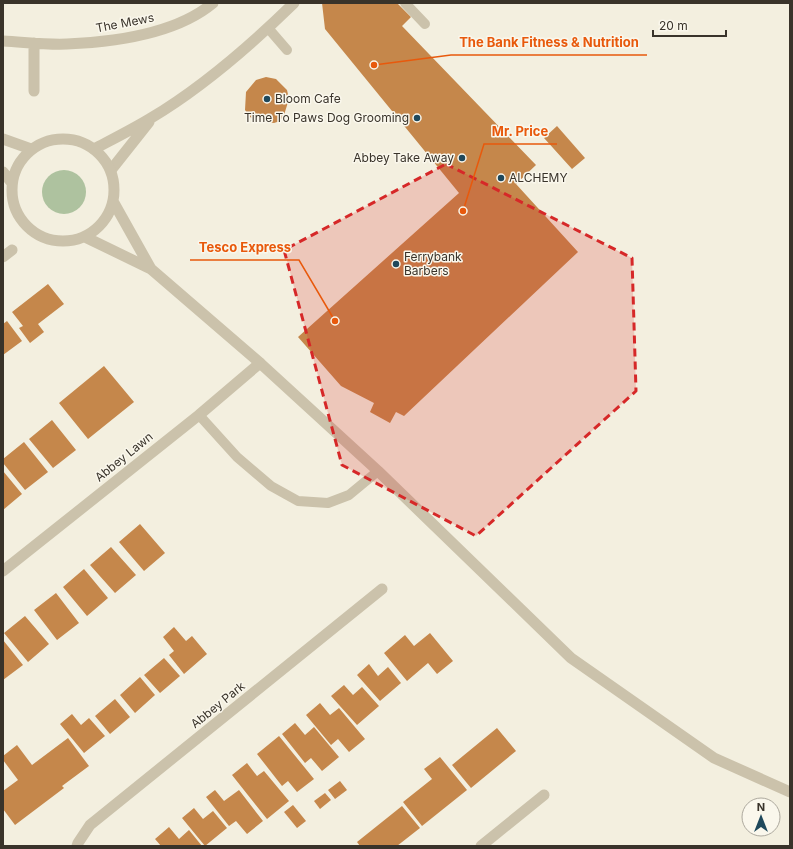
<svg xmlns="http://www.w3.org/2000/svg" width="793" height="849" font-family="Inter,sans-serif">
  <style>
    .green { fill: #aec29f }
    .building { fill: #c5874b }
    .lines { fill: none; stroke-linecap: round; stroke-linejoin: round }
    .service { stroke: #cbc2ab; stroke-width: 10 }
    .minor { stroke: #cbc2ab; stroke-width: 11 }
    .tertiary { stroke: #cbc2ab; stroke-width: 11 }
    .marked { fill: #d62828; fill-opacity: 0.2; stroke: #d62828; stroke-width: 3; stroke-dasharray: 8 5; stroke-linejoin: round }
    .poi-dot { fill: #1f485b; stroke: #faf7ec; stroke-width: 1.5 }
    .labels { text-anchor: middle; stroke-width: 3; stroke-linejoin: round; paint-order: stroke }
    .street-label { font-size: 12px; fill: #39332a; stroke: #faf7ec }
    .poi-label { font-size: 12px; fill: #39332a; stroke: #faf7ec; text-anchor: start }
    .leader { fill: none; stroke: #e8590c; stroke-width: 1.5 }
    .callout-dot { fill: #e8590c; stroke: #faf7ec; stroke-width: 1.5 }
    .callout-label { font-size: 13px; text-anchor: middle; font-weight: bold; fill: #e8590c; stroke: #faf7ec; stroke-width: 3; stroke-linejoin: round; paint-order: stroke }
  </style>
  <rect width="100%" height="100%" fill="#f3efdf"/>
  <path class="green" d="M42 192a22 22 0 1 1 44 0a22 22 0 1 1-44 0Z"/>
  <path class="building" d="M322,3H397L411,17L402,26L536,165L516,184L578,252L404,416L396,412L390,423L370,412L374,403L341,386L298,337L459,193L325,29Z
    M266,77L276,79L287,90L289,99L284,115L280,121L274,123L257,121L250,117L245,110L246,92L256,80Z
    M557,126L585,158L572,169L544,138Z
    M48,284L64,304L38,324L44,332L30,343L19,328L23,326L12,312Z
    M7,321L22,341L3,355V324Z
    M104,366L134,402L88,439L59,403Z
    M52,420L76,450L53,468L29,439Z
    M24,442L48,472L25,490L3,463V459Z
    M3,471L22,494L3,510Z
    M140,524L165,553L144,571L119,542Z
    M111,547L136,575L115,593L90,565Z
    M84,569L108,598L87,616L63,587Z
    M56,593L79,623L57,640L34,610Z
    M25,616L49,644L28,662L4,633Z
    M174,627L186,641L192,636L207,654L184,674L169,655L174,651L163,637Z
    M430,633L453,661L437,674L428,663L407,681L384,653L405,635L414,646Z
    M3,640L23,665L3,680Z
    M164,658L180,676L160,693L144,675Z
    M369,664L378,676L388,667L401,683L380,701L357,675Z
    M140,677L155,695L135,713L120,695Z
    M344,685L353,695L362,687L379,706L357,725L331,696Z
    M115,699L130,717L110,734L95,716Z
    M320,703L330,715L339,708L365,739L349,752L338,739L331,745L306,715Z
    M72,714L81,725L89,718L105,736L84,753L60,724Z
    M295,723L305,735L314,727L339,757L322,771L311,758L305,763L282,734Z
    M497,728L516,751L471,788L452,765Z
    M279,736L314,779L297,792L288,781L282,786L257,754Z
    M68,738L89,766L62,786L64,788L15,825L3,809V791L18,780L3,760V756L17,745L32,765Z
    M440,757L467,790L422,826L403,802L432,779L424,769Z
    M247,763L257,776L264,771L289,801L267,819L232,775Z
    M340,781L347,790L335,799L328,790Z
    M215,790L224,801L239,790L263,821L247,834L236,821L229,826L206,797Z
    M325,793L331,800L320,809L314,801Z
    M293,805L306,821L297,828L284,812Z
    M402,806L420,828L397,846H360L357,842Z
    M194,808L203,819L213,811L227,828L205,846L182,818Z
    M169,827L179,839L189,830L202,846H161L155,839Z"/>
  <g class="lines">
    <path class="service" d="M405,3L425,24
      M268,28L287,50
      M199,415L237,457L271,486L298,501L328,503L349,495L378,471"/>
    <path class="minor" d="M3,41C24,42 46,45 67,44C114,42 176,34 213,3
      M34,43V91
      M94,149C113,139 133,129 151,118C203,87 251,45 294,3
      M111,170L149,122
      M3,257L12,250
      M3,571L199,415L260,363
      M77,846L78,843L90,825L382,589
      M481,846L544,795"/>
    <path class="tertiary" d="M12 190a51 51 0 1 1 102 0a51 51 0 1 1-102 0Z
      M3,139L31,149
      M3,172L12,183
      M114,203L151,269
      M85,237L151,269L260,363L378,471L571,658L714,758L790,792"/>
  </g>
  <path class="marked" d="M446,164L632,258L636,391L476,536L342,465L284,250Z"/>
  <g class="poi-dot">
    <circle cx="267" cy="99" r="4"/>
    <circle cx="417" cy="118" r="4"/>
    <circle cx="462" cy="158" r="4"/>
    <circle cx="501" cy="178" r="4"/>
    <circle cx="396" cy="264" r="4"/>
  </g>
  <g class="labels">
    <g class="street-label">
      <text transform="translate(125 23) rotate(-11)" y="4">The Mews</text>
      <text transform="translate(124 457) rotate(-39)" y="4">Abbey Lawn</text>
      <text transform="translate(218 705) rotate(-39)" y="4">Abbey Park</text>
    </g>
    <g class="poi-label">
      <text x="275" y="103">Bloom Cafe</text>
      <text x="409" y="122" text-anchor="end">Time To Paws Dog Grooming</text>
      <text x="454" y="162" text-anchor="end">Abbey Take Away</text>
      <text x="509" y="182">ALCHEMY</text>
      <text x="404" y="261">Ferrybank<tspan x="404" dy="14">Barbers</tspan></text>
    </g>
  </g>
  <path class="leader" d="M374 65L451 55H647M463 211L484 144H557M335 321L299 260H190"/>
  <g class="callout-dot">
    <circle cx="374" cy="65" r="4"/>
    <circle cx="463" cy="211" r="4"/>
    <circle cx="335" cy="321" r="4"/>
  </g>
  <g class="callout-label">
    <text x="549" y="47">The Bank Fitness &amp; Nutrition</text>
    <text x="520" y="136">Mr. Price</text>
    <text x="245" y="252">Tesco Express</text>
  </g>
  <rect width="793" height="849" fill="none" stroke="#39332a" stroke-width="8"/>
  <g transform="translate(761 817)"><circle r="19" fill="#faf7ec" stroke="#ada99e"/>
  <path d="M0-3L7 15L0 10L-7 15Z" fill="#1f485b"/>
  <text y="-6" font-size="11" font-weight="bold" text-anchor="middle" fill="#39332a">N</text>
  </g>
  <path d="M653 30v6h73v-6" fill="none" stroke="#39332a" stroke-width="2"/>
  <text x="659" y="30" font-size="12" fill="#39332a" stroke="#faf7ec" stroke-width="3" paint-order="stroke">20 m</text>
</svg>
